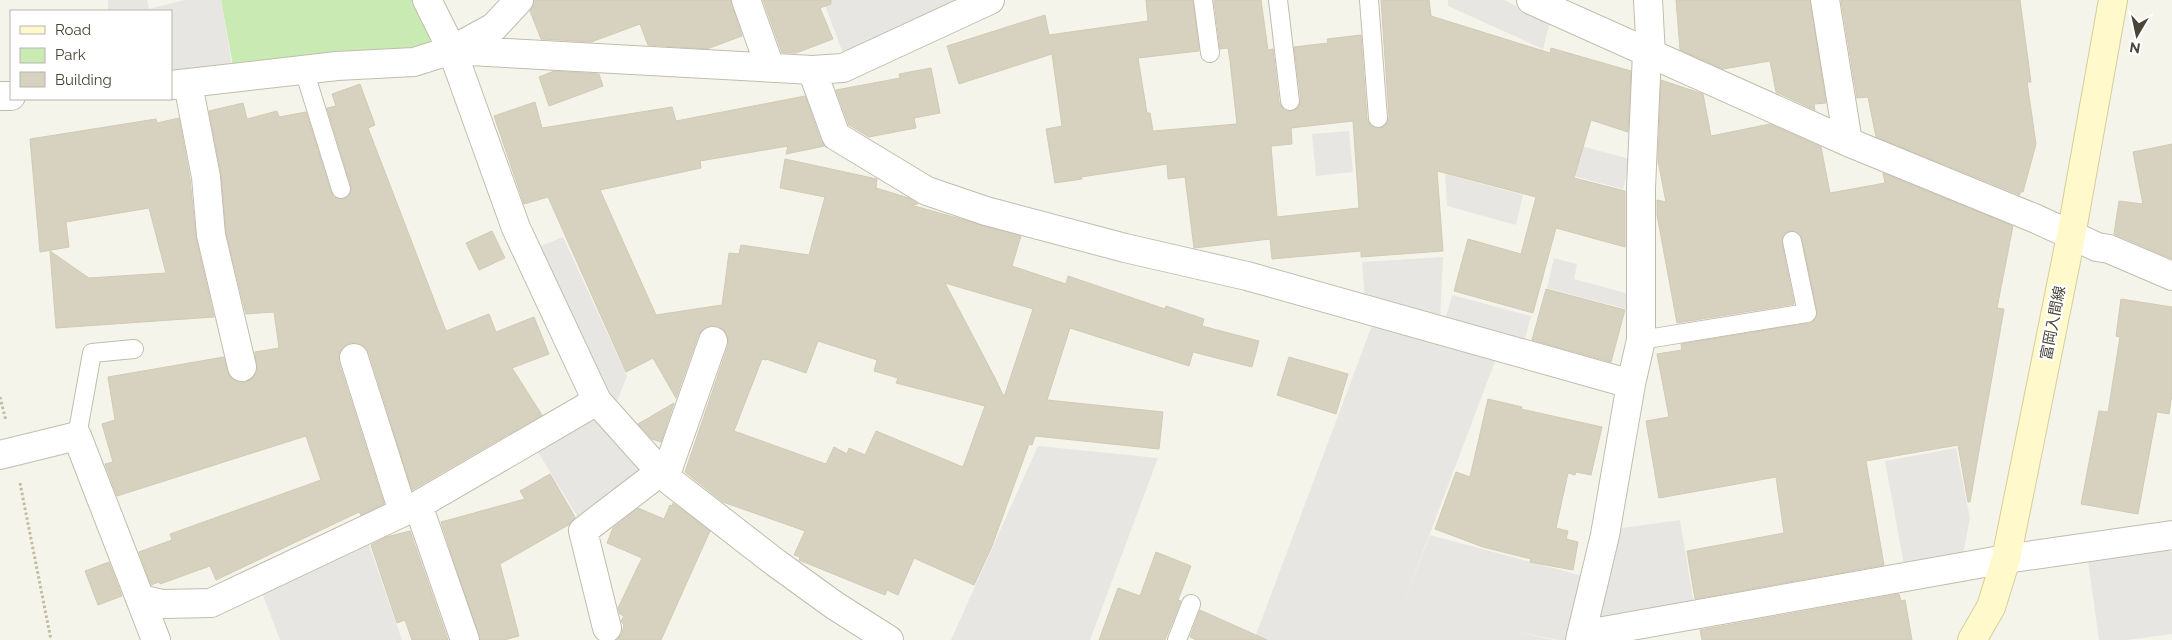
<svg xmlns="http://www.w3.org/2000/svg" width="2172" height="640" font-family="Raleway,'Noto Sans JP',sans-serif">
  <style>
    .green { fill: #caeab3 }
    .parking { fill: #e7e6e2 }
    .building { fill: #d7d1c0; stroke: #d2cab3; fill-rule: evenodd }
    .lines { fill: none; stroke-linecap: round; stroke-linejoin: round }
    .lane-casing { stroke: #c1bdad; stroke-width: 20 }
    .street-casing { stroke: #c1bdad; stroke-width: 30 }
    .secondary-casing { stroke: #d6ce9a; stroke-width: 30 }
    .path { stroke: #c3bb9e; stroke-width: 3; stroke-dasharray: 2.5 2.5; stroke-linecap: butt }
    .lane { stroke: #fff; stroke-width: 18 }
    .street { stroke: #fff; stroke-width: 28 }
    .secondary { stroke: #fff9cb; stroke-width: 28 }
    .labels { text-anchor: middle; stroke-width: 4.5; stroke-linejoin: round; paint-order: stroke }
    .street-label { font-size: 15px; fill: #4a4538; stroke: #fff }
  </style>
  <rect width="100%" height="100%" fill="#f5f4eb"/>
  <path class="green" d="M221,0H413L431,37L428,48L233,66Z"/>
  <path class="parking" d="M108,0H147L149,9L184,0H221L232,66L171,74V11H108Z
    M823,0H966L844,56Z
    M1448,0H1504L1550,22L1543,49L1448,6Z
    M1349,131L1353,172L1316,176L1312,134Z
    M1551,138L1630,159L1623,189L1543,168Z
    M1445,174L1523,195L1516,225L1447,206Z
    M563,237L627,376L616,404L603,391L539,247Z
    M1443,257L1440,323L1365,301L1362,262Z
    M1554,258L1577,264L1574,279L1629,294L1626,309L1547,288Z
    M1452,295L1531,316L1523,346L1444,324Z
    M1374,320L1497,356L1401,610L1430,535L1586,577L1570,640H1559L1507,630L1554,640H1254Z
    M592,414L641,472L579,519L536,449Z
    M1038,446L1158,458L1090,640H951Z
    M1956,448L1970,518L1963,554L1905,570L1885,461Z
    M1680,520L1695,610L1591,622L1615,529Z
    M367,539L402,640H280L261,590Z
    M2167,550L2172,552V634L2127,640H2099L2088,561Z"/>
  <path class="building" d="M534,0H731L742,36L707,49L648,45L640,24L591,42L541,39L530,11Z
    M763,0H831V4L820,8L833,39L796,53H782Z
    M1146,0H1193L1199,51L1138,58L1147,113H1150L1153,131L1237,124L1230,61L1228,48L1220,49L1214,0H1261L1268,50L1273,49L1279,102L1282,108L1286,111L1297,109L1301,100L1294,47L1328,43L1327,39L1361,35L1367,119L1370,124L1378,129L1384,126L1389,117L1381,0H1429L1431,16L1550,53L1551,48L1631,71L1628,132L1591,120L1574,178L1625,191V247L1556,228L1533,313L1454,291L1468,239L1521,254L1536,197L1437,171L1443,251L1361,257V251L1272,259L1270,239L1194,248L1185,177L1168,179L1167,164L1081,177L1082,179L1055,183L1046,129L1062,126L1052,54L959,84L947,46L1045,15L1049,35L1148,21ZM1353,121L1359,208L1277,217L1271,146L1292,144L1291,128Z
    M1676,0H1810L1826,103L1814,104L1815,110L1776,92L1770,61L1723,69L1680,50Z
    M1841,0H2020L2031,82H2027L2036,144L2023,192H2020V195L1876,137L1868,97L1857,98Z
    M931,68L940,113L914,118L916,128L869,137L849,125L836,90L900,78L899,74Z
    M554,71L599,74L603,86L549,106L539,77Z
    M1661,80L1703,94L1711,136L1770,124L1821,147L1830,193L1885,183L1883,173L2013,226L1997,308L2004,309L1970,502H1968L1958,445L1866,461L1884,565L1695,599L1687,551L1784,533L1776,477L1659,498L1646,421L1669,417L1657,354L1682,350L1681,344L1809,323L1814,321L1817,311L1802,239L1800,234L1790,231L1785,233L1782,243L1794,304L1677,323L1657,215V200L1666,202L1658,161Z
    M360,84L375,125L368,128L446,331L489,314L496,332L534,317L549,354L512,368L542,415L412,490L369,353L365,347L358,343H349L342,348L339,354V363L384,504L361,515L359,512L216,580L210,566L160,584L159,582L151,585L139,552L172,540L170,534L321,480L306,436L117,496L105,464L113,462L102,424L115,420L108,377L224,357L230,377L237,382H245L252,379L257,372L255,352L279,348L274,312L246,314L226,233L221,174L209,111L243,103L247,119L277,111L279,117L306,112L331,192L334,197L344,199L349,196L351,186L327,108L336,106L332,94Z
    M805,96L821,141L825,146L786,154L788,146L700,161L701,168L600,190L656,315L722,305L729,253L739,254L741,245L809,255L825,197L780,188L785,159L877,179L876,188L909,198L918,204L911,205L1021,236L1012,266L1066,284L1068,276L1165,309L1166,306L1204,319L1202,326L1259,341L1252,367L1193,352L1189,366L1070,328L1047,400L1163,412L1159,449L1035,436L1032,445L1029,444L992,546L974,585L914,558L898,595L887,590L885,595L799,560L800,557L794,555L805,531L723,502L685,472L728,346V339L725,331L718,326H710L703,329L698,336L676,398L653,358L626,372L548,197L524,204L494,116L535,102L542,128L672,107L676,121ZM945,283L1033,309L1004,397L995,378ZM818,341L877,360L874,371L898,378L896,383L985,406L963,467L876,431L865,455L849,448L847,454L834,447L826,464L734,431L762,359L766,360V359L806,373Z
    M179,118L190,179L196,238L214,317L56,328L50,251L89,278L166,273L149,208L66,222L69,247L40,252L30,139L156,119L157,123Z
    M2172,144V259L2114,234L2119,201L2143,204L2133,152Z
    M492,231L505,258L479,270L466,243Z
    M1546,289L1625,310L1611,362L1532,340Z
    M2121,299L2172,307V394L2169,414L2157,412L2138,514L2081,504L2099,411L2108,412L2120,337L2116,336Z
    M1289,357L1348,374L1336,414L1277,395Z
    M1488,399L1522,407L1521,409L1602,427L1591,475L1576,472L1575,475L1568,473L1556,528L1568,531L1566,539L1578,542L1573,570L1530,562L1531,559L1483,547L1435,529L1456,472L1470,477Z
    M674,403L661,442L652,439L638,424Z
    M550,474L575,517L570,524L500,564L519,636L504,640H480L441,522L525,499L520,491Z
    M673,503L710,531L661,640H617L622,633L624,625L621,621L624,616L620,614L618,608L642,558L607,543L613,528L638,508L664,519L670,505L672,506Z
    M410,531L448,640H412L405,620L397,623L371,545L386,537Z
    M1156,552L1191,566L1178,600L1181,601L1165,640H1099L1118,588L1140,596Z
    M109,562L122,596L98,605L85,571Z
    M1899,594L1901,601L1905,600L1912,640H1702L1700,630Z
    M1200,610L1267,640H1196L1190,637Z"/>
  <g class="lines">
    <defs>
      <path id="lane" d="M1203,0L1210,53
        M1278,0L1290,101
        M1369,0L1378,118
        M304,70L341,189
        M1641,340L1807,313L1792,241
        M77,436L92,353L134,349
        M1177,640L1191,604"/>
      <path id="street" d="M427,0L452,50L516,228L597,401L665,477L776,563L834,605L889,640
        M746,0L770,67
        M1531,0L1848,142L2034,218L2097,247L2109,249L2172,276
        M1648,0L1651,55
        M1825,0L1848,142
        M452,50L494,27L519,0
        M812,70L836,136L927,191L986,211L1125,248L1247,276L1631,384
        M188,84L206,177L211,235L242,367
        M171,85L337,66L414,62L452,50L812,70L843,68L990,0
        M0,96H11
        M354,358L403,512
        M0,455L77,436L156,640
        M665,477L713,341
        M418,505L465,640
        M140,599L162,604L211,603L418,505L597,401
        M607,628L583,531L660,472
        M1581,635L2006,559L2172,535
        M1580,640L1605,535L1631,384L1641,340V188L1647,53"/>
      <path id="secondary" d="M1972,640L1991,607L2006,559L2071,236L2113,0"/>
    </defs>
    <use href="#lane" class="lane-casing"/>
    <use href="#street" class="street-casing"/>
    <use href="#secondary" class="secondary-casing"/>
    <path class="path" d="M0,397L6,421
      M20,483L51,640"/>
    <use href="#lane" class="lane"/>
    <use href="#street" class="street"/>
    <use href="#secondary" class="secondary"/>
  </g>
  <g class="labels">
    <g class="street-label">
      <text transform="translate(2053 323) rotate(-79)" y="5">富岡入間線</text>
    </g>
  </g>
  <rect x="10" y="10" width="162" height="90" fill="#ffffff" stroke="#b7b5af"/>
  <rect x="20" y="26" width="25" height="8" fill="#fff9cb" stroke="#b7b5af"/>
  <text x="55" y="35" font-size="15" fill="#4a4538">Road</text>
  <rect x="20" y="48" width="25" height="15" fill="#caeab3" stroke="#b7b5af"/>
  <text x="55" y="60" font-size="15" fill="#4a4538">Park</text>
  <rect x="20" y="72" width="25" height="15" fill="#d7d1c0" stroke="#b7b5af"/>
  <text x="55" y="85" font-size="15" fill="#4a4538">Building</text>
  <g transform="translate(2137 35) rotate(189)" stroke="#ffffff" stroke-width="4" paint-order="stroke">
  <path d="M0-4L9 19L0 12L-9 19Z" fill="#4a4538"/>
  <text y="-8" font-size="14" font-weight="bold" text-anchor="middle" fill="#4a4538">N</text>
  </g>
</svg>
